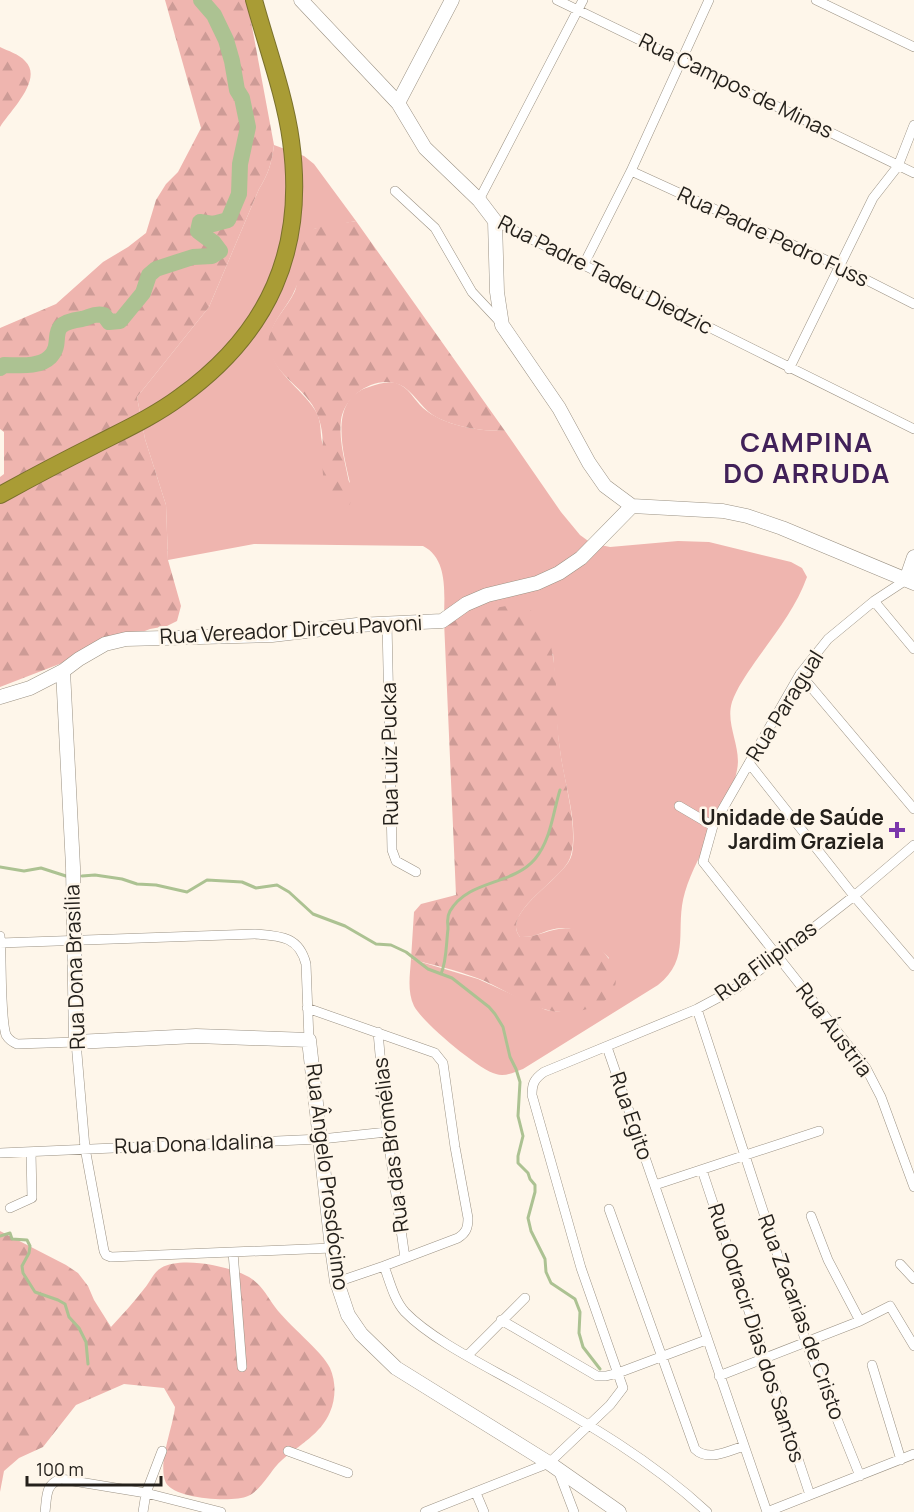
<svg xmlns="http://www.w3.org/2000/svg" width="914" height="1512" font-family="Manrope,sans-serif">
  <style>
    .green { fill: #efb5af }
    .forest { fill: url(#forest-firs) }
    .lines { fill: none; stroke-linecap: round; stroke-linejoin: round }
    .stream { stroke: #acc292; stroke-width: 3 }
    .river { stroke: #acc292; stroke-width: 16 }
    .street-casing { stroke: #9b9284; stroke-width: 10 }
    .secondary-casing { stroke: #9b9284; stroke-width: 15 }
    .highway-casing { stroke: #7a712c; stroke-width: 18 }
    .street { stroke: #fff; stroke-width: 9 }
    .secondary { stroke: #fff; stroke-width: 14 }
    .highway { stroke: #a99c35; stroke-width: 16 }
    .poi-dot { fill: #7b37ab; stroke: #fef6ea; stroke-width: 2 }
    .labels { text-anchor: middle; stroke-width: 5; stroke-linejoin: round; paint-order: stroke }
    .street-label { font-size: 21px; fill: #24201b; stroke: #fef6ea }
    .poi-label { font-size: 21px; font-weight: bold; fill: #24201b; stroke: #fef6ea; text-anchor: end }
    .district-label { font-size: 27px; font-weight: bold; letter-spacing: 1.5px; fill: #412159; stroke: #fef6ea }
  </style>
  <defs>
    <pattern id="forest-firs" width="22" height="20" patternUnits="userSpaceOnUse" patternTransform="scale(1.5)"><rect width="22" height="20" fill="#efb5af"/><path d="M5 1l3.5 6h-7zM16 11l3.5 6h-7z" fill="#cd9b96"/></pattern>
  </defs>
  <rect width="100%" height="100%" fill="#fef6ea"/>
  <path class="green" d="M274,145L304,156L314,164L356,221L314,229C308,250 303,274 293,294C286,308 271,323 270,339C267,369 301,387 315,410C323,422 319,435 323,445C329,458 342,471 350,483C343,452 328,399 369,387C378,384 387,381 396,383C409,387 414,400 423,408C444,426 478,431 505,431L561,512L580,535L591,543L610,547L678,541L709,542L791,562L802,568L807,577C796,608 774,635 755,662C746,675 737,688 732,702C725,725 742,747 737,770C729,813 698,850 685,892C674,928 692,958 658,985L523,1069C515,1072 505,1077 496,1074C479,1070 422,1022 414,1006C407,991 410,975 411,959L478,979L546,1010L560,1012L609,958C598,946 580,927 562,928C547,928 538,938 520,937C499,912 567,878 572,854C578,821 564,783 560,750C555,718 556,686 553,654L444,621C444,596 449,559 423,546L254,544L168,560L166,505L145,439L137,397L209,307L259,189C268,175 272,162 274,145Z"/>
  <path class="forest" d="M165,0H247L274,145C272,162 268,175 259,189L209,307L137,397L145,439L166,505L168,560L181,606L177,621L167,626L150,629L0,687V477L4,474V432L0,429V328L56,304L103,262L128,247L146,233L156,200L166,184L178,172L201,128Z
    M0,47C8,51 19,54 25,61C44,79 10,111 0,127Z
    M356,221L505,431C482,431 459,428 438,418C423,411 417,396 404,387C380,372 345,393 341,420C338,446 349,472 351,497L350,504L343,509L334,506C312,471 331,446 317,414C307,388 274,376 269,348C265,327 287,309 295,291C301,274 296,248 308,233C315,225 345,223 356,221Z
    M517,604C529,609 539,613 544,626C561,664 554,709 560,749C563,778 580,830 570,858C563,879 500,913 520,937C539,938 554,925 573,929C584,932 595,942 602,950C636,989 602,1013 561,1012C532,1011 504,988 477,978C456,970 433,965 411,959L414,912L421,904L456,895L444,621L468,613Z
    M0,1231L66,1265L78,1273L88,1286L94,1300L111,1327C122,1315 134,1302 144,1289C150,1282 153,1273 161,1268C181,1256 229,1266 249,1277C262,1285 267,1296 275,1307C288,1325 322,1351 330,1368C336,1382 336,1398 330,1412C321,1434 299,1445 282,1460C270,1470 263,1489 248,1496C233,1503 175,1499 166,1483C157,1464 173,1428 175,1407L164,1388L124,1384L76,1405L43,1447L19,1458L4,1471L0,1492Z"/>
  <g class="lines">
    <path class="stream" d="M0,867L24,871L41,868L69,877
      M82,876L95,875L122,879L137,884L156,885L187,892L207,880L242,882L256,888L277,885L289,892L313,914L345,926L376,944L391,945L406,952L428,969L452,978L489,1007L495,1014L503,1027L510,1057L516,1069L520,1082L518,1116L523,1136L518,1156V1163L528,1173L530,1179L535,1185V1192L528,1218L531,1231L545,1259L546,1272L551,1283L575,1299L580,1312L579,1333L583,1347L600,1369
      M441,974C447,960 446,944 448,929C448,922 446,918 450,911C469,879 512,886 535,859C551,840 553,812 560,790
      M0,1236L10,1233L12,1239L27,1240L30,1246L29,1253L22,1266L23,1273L35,1292L58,1300L65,1304L69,1317L79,1328L86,1342L88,1364"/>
    <path class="river" d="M0,368L4,365C18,365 39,368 50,357C66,341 43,324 82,319C91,317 93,313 104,315L109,322L120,321L143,293L149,275L156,269L193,257L212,256L220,251L214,243L198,231L200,222L213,224L228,220L239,194L240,164L248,127L242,98L237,90L232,61L226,40L214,15L201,0"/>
    <defs>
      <path id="street" d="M557,0L914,173
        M816,0L914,47
        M631,171L839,266L914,304
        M395,191L435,228L472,292L501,323
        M479,200L583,0
        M495,221L914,429
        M583,266L631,171L709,0
        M789,369L873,198L898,166L914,125
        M906,580L874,601L828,639L800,674L713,826L703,862L866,1068L881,1097L914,1187
        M874,601L914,649
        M387,623L392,850L396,861L416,872
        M800,674L914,809
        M749,763L854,896L914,966
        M679,806L713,826
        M0,936C2,959 0,1017 6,1035C9,1040 12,1042 17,1044L76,1042L85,1148L104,1251L106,1255L111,1257L332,1248
        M0,943L255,934C280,936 299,936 306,964L309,1040
        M307,1008L435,1053L443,1063L455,1147L468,1218C468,1228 466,1233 458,1238L384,1266L337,1282
        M697,1009L806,1342L860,1476
        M378,1032L387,1132L405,1258
        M607,1047L767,1512L914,1454
        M0,1153L321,1139L387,1132
        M702,1170L810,1495
        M655,1185L819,1131
        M10,1208L32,1198L31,1152
        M609,1209L695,1449C708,1462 728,1451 744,1446
        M811,1216L828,1260L860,1321
        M233,1252L242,1367
        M900,1264L914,1279
        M384,1266C390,1282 394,1300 405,1312C432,1340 486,1366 521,1386C587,1423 651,1460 707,1512
        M501,1320L597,1376H606L618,1373L706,1340
        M467,1356L525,1298
        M872,1365L901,1460
        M719,1376L860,1321L890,1306L914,1346
        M288,1451L348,1473
        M558,1470L574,1512
        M476,1493L484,1512
        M45,1512C47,1497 45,1484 61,1479L146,1493L221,1512
        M143,1512L146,1493L162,1451
        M425,1512L549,1463L610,1405L623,1388L581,1268L532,1095C532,1084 534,1079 544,1072L697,1009L738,987L854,896L914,845"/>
      <path id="secondary" d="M301,0L398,103L425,148L479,200L495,221L497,292L502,325L559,408L589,463L605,486L632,506L723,511L747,516L782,528L914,583
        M398,103L452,0
        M906,580L914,557
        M63,671L73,867L76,1042L196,1036L309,1040L332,1248L337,1282L348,1315L361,1334L396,1368L549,1463L619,1512
        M0,697L30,688L63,671L79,659L105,644L126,639L272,635L357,625L442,621L466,604L487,595L537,583L559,573L581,558L632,506"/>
      <path id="highway" d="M0,495C31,478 61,462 93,446C122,431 153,417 180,397C269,333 306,250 291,141C285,96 266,44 254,0"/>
    </defs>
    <use href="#street" class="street-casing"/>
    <use href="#secondary" class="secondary-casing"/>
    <use href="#highway" class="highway-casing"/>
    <use href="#street" class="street"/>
    <use href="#secondary" class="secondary"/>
    <use href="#highway" class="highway"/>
  </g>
  <path class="poi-dot" d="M894 821h6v6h6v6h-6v6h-6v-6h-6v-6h6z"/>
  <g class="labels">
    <g class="street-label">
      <text transform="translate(736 86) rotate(26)" y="7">Rua Campos de Minas</text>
      <text transform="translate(773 237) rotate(25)" y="7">Rua Padre Pedro Fuss</text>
      <text transform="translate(605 275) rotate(27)" y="7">Rua Padre Tadeu Diedzic</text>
      <text transform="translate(291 630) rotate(-3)" y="7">Rua Vereador Dirceu Pavoni</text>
      <text transform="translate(785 706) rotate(-58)" y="7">Rua Paragual</text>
      <text transform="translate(390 754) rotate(-91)" y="7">Rua Luiz Pucka</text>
      <text transform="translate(766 961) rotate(-36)" y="7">Rua Filipinas</text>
      <text transform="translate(75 967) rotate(-92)" y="7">Rua Dona Brasília</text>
      <text transform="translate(834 1030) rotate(53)" y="7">Rua Áustria</text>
      <text transform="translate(631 1116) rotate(71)" y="7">Rua Egito</text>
      <text transform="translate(194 1144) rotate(-2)" y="7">Rua Dona Idalina</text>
      <text transform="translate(391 1145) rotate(-97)" y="7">Rua das Bromélias</text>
      <text transform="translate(327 1177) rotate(83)" y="7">Rua Ângelo Prosdócimo</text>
      <text transform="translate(801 1317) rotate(70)" y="7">Rua Zacarias de Cristo</text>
      <text transform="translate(756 1333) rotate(72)" y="7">Rua Odracir Dias dos Santos</text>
    </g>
    <g class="poi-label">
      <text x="884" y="825">Unidade de Saúde<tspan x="884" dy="24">Jardim Graziela</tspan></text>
    </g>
    <g class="district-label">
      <text x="807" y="452">CAMPINA<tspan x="807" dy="31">DO ARRUDA</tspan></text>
    </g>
  </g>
  <path d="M27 1476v9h134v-9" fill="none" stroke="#24201b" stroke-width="3"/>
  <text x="36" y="1476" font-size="18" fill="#24201b" stroke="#fef6ea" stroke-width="4.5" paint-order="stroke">100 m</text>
</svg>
